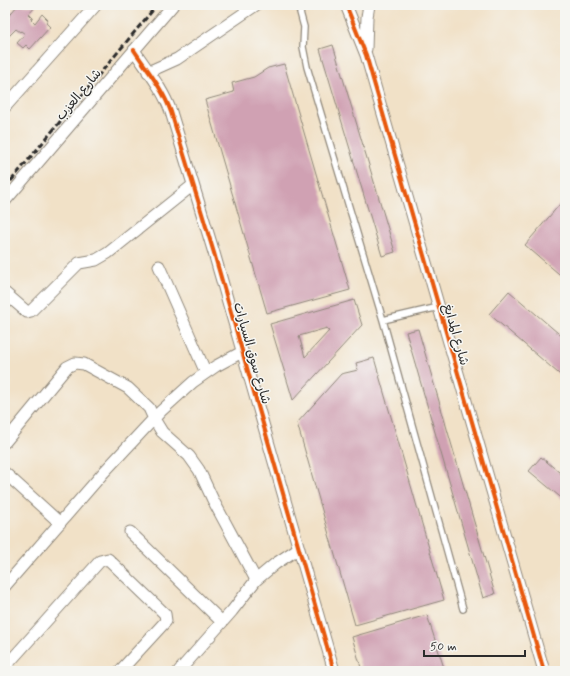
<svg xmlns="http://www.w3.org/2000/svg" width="570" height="676" font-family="Mynerve,'Playpen Sans Arabic',sans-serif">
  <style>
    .building { fill: #d0a1b3; fill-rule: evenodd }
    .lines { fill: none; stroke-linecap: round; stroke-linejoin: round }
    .service-casing { stroke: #8e8679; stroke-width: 8 }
    .minor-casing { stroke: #8e8679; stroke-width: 13 }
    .service { stroke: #fff; stroke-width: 5.5 }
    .minor { stroke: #fff; stroke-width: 11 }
    .rail { stroke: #2b2b2b; stroke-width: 3; stroke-dasharray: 6 3; stroke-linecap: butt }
    .cycleway-casing { stroke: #f6f6f2; stroke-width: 6 }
    .cycleway { stroke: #e8590c; stroke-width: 4 }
    .labels { text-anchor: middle; stroke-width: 3; stroke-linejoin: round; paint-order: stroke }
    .street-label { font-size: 13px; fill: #2b2b2b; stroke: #f6f6f2 }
  </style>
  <rect width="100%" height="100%" fill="#f6f6f2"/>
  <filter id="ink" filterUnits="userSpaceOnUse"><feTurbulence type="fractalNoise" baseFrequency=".025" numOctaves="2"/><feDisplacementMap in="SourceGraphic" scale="8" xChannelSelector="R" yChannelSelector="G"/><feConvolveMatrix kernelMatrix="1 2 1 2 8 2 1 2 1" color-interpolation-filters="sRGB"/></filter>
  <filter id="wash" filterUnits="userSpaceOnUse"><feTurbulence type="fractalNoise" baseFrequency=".012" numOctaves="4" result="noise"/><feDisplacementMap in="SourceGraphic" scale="16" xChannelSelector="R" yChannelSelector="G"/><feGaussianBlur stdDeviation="0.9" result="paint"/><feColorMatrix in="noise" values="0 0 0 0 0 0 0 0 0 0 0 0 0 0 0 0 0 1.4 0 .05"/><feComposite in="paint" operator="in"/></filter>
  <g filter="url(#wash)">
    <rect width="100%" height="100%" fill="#f1e1c7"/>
    <g id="blocks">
      <path class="building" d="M18,5L36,6L29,14L33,18L31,19L35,23L42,14L48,20L46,23L50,27L30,49L26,45L23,48L17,43L25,34L21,31L20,32L16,29L8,37L5,34V20Z
        M333,45L395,252L382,256L320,49Z
        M5,62L9,66L6,69L10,72L5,78Z
        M284,64L350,290L267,313L205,100L234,92L232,83L254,77L268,68Z
        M560,204L565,208V279L525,245Z
        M509,291L565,339V379L489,314Z
        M354,300L362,325L293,400L270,324ZM327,328L329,331L305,357L299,336Z
        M418,329L495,594L483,598L406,332Z
        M374,358L444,600L355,625L297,423L341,374L358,370L356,363Z
        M541,457L565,477V501L529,471Z
        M427,615L445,671H362L352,637Z"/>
    </g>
  </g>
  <g filter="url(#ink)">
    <use href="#blocks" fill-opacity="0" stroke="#8e8679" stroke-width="1"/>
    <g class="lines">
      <defs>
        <path id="service" d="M298,5L304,27L303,47L307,67L383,320L463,609
          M383,320L439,307"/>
        <path id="minor" d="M346,5L366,55L544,671
          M366,49L367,17L369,5
          M134,50C147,70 163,89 171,112L214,253L334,671
          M148,72L177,59L256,5
          M5,107L96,5
          M5,201L173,5
          M159,266L206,373
          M5,293L27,312L31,311L79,263L96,260L108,253L193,185
          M5,442L67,367L75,363L84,364L128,388L149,408L154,419L162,432L189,456L199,470L213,500L256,580
          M5,473L60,523
          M130,532L222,622
          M5,586L104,472L161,411L193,382L216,366L242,352
          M5,667L100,561L108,559L165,614L166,621L120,671
          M179,671L232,611L256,580L275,564L299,548"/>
      </defs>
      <use href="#service" class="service-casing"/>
      <use href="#minor" class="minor-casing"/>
      <use href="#service" class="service"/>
      <use href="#minor" class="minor"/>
      <path class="rail" d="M5,188L157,5"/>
      <defs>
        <path id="cycleway" d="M346,5L366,55L544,671
          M134,50C147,70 163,89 171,112L214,253L334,671"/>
      </defs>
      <use href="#cycleway" class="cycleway-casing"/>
      <use href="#cycleway" class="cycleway"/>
    </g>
  </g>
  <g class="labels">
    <g class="street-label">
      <text transform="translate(78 94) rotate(-50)" y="5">شارع العزب</text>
      <text transform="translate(457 334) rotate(74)" y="5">شارع المدابغ</text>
      <text transform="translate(253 353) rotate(74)" y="5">شارع سوق السيارات</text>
    </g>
  </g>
  <rect width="570" height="676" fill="none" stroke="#f6f6f2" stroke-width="20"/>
  <path d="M424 650v6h101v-6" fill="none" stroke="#2b2b2b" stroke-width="2"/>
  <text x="430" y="650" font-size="12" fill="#2b2b2b" stroke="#f6f6f2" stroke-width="3" paint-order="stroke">50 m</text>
</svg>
